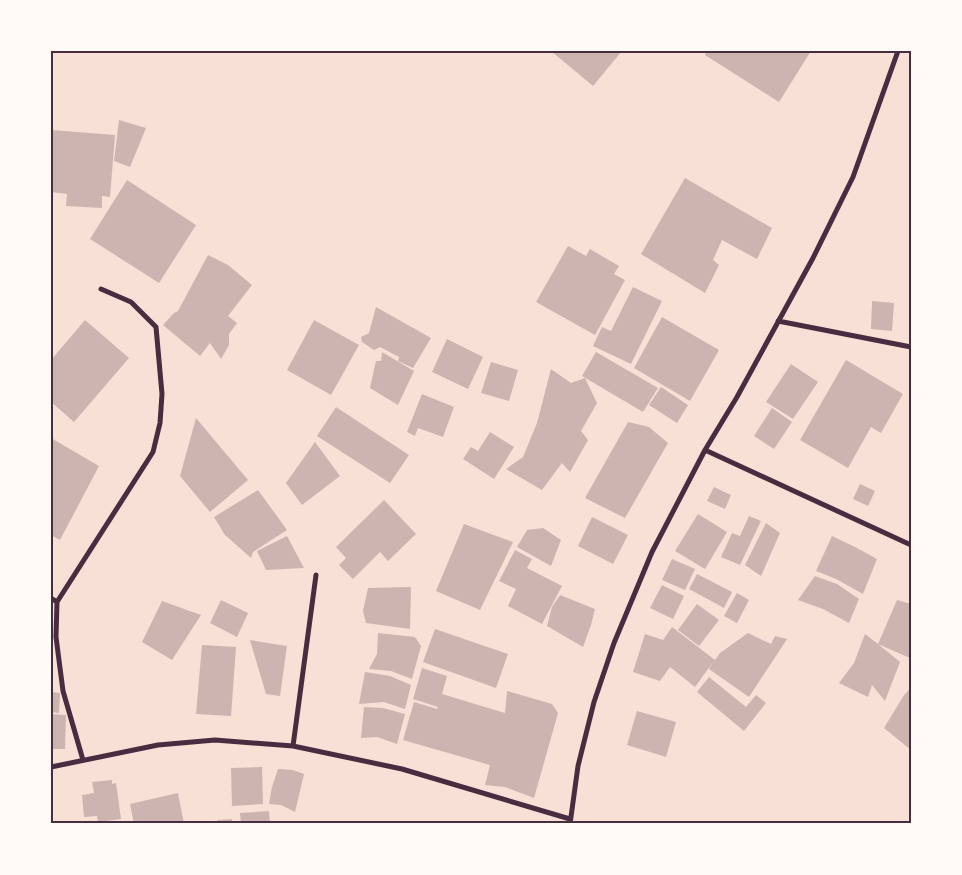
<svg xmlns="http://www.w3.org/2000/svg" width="962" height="875" font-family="'Fira Sans',sans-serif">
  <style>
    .building { fill: #ccb4b1 }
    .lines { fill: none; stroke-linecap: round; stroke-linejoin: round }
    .minor { stroke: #4a2c40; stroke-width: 5 }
    .neatline { fill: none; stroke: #4a2c40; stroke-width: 2 }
  </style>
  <rect width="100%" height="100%" fill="#f7e1d7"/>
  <path class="building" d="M551,51H622L593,86Z
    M707,51H811L779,102L705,55Z
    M119,120L146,128L130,167L114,161Z
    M51,130L115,135L110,197L102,196V208L66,206L67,194L51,192Z
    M685,178L772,228L757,259L722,240L713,260L719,265L705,293L641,254Z
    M127,180L196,225L159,283L90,239Z
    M568,246L586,256L590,249L619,266L614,274L625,280L595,335L536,302Z
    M208,255L228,265L252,285L228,316L237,323L229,334V345L221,359L210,343L200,356L163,325L174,313L178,311Z
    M633,287L662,301L631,364L593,346L602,327L611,331Z
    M872,301L894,303L892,331L871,329Z
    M376,307L431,338L413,368L398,361L399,357L380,347L374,350L362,342L361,337L369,333Z
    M662,317L719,350L690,401L634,368Z
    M85,320L129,358L74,422L51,402V360Z
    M314,320L359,345L331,395L287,370Z
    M447,339L483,357L468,389L432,372Z
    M382,352L414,371L398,405L370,388L376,361H381Z
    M596,352L658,388L643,412L582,376Z
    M846,360L903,394L881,433L871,427L848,468L800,440Z
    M491,362L518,370L509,401L481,393Z
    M791,364L818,382L793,419L766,402Z
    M551,369L571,383L585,378L597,403L581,431L588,440L570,472L562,463L542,490L506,469L523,457L537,423Z
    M661,387L688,405L677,423L649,405Z
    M422,394L454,407L443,437L418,428L415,436L407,432Z
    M336,407L409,455L390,483L317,436Z
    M772,408L792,422L774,449L754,436Z
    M196,418L248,480L210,512L180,476Z
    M628,422L649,427L668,443L625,518L585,498Z
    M490,432L514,447L494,479L463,459L471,447L478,451Z
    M51,438L99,466L60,540L51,535Z
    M315,442L340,476L302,505L286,483Z
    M860,484L875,491L868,506L853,499Z
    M714,487L731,495L725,509L707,501Z
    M258,490L287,530L253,552L251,558L225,535L214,517Z
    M384,500L416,534L388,561L380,552L353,579L339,565L346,558L336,547Z
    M698,514L727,532L705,569L675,551Z
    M749,516L761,521L740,565L721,557L732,533L740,536Z
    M592,517L628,535L613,564L578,546Z
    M766,523L780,533L761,576L745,565Z
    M464,524L513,542L480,610L436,591Z
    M543,528L561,540L551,566L517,547L527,530Z
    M287,536L304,568L266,570L257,551Z
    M832,536L855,547L877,559L863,594L836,579L816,571Z
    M515,550L532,559L527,568L562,586L542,624L508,606L516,589L499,581Z
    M672,559L695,569L685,590L662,580Z
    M697,574L732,592L724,608L689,589Z
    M815,576L837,584L859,599L849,623L823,609L798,600Z
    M662,585L684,596L673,619L650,608Z
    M411,587L410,629L366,623L363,611L368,588Z
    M737,593L749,600L737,623L724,616Z
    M560,595L595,609L591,625L583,647L547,626L552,607Z
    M221,600L248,613L237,637L210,623Z
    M897,600L911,604V653L910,658L878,644L900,662L885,701L872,685L868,697L839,683L854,663L865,634L878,644Z
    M162,601L201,615L172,660L142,642Z
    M697,604L719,620L699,646L678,630Z
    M672,627L715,660L720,653L748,633L771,644L775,636L787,639L749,697L709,669L713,662L695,687L670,667L660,681L633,672L645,634L663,640Z
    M435,629L508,654L496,688L423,662Z
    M378,633L415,637L421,646L412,679L391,671L369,669L377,654Z
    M250,640L287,646L280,696L266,694Z
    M202,645L236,647L231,716L196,714Z
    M422,668L447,676L442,694L505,713L507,691L552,704L558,713L534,798L505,787L485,785L490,765L403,740L414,702L437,709L438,707L413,699Z
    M365,672L390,676L411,685L405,709L384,702L359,704Z
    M709,677L746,707L756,695L766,703L744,731L697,692Z
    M911,688V750L884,728L904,695Z
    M51,692L60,693L59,713L51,712Z
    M364,707L383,708L405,714L397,744L377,737L361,738Z
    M637,711L676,722L666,757L627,745Z
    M51,714L66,715L65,749H51Z
    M262,767L263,804L232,806L231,768Z
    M278,769L293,770L304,774L295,812L281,805L269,804L272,787Z
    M112,780V784L116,783L121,819L98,822L97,816L84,817L82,795L94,793L92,782Z
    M178,793L184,824H134L130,804Z
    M269,811L270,824H241L240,813Z
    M232,819V824H216L218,820Z"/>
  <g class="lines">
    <path class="minor" d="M778,321L911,347
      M705,450L911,545
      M316,575L293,746L402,769L570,819
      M51,598L57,602L56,637L63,691L83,760
      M57,602L153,452L160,423L162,394L156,327L131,302L101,289
      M51,767L158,745L215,740L293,746
      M570,824L578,766L594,702L614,643L652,552L705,450L737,397L813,258L853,177L898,51"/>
  </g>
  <rect width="962" height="875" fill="none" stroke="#fffaf5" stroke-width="105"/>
  <rect x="52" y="52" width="858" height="770" class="neatline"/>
</svg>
